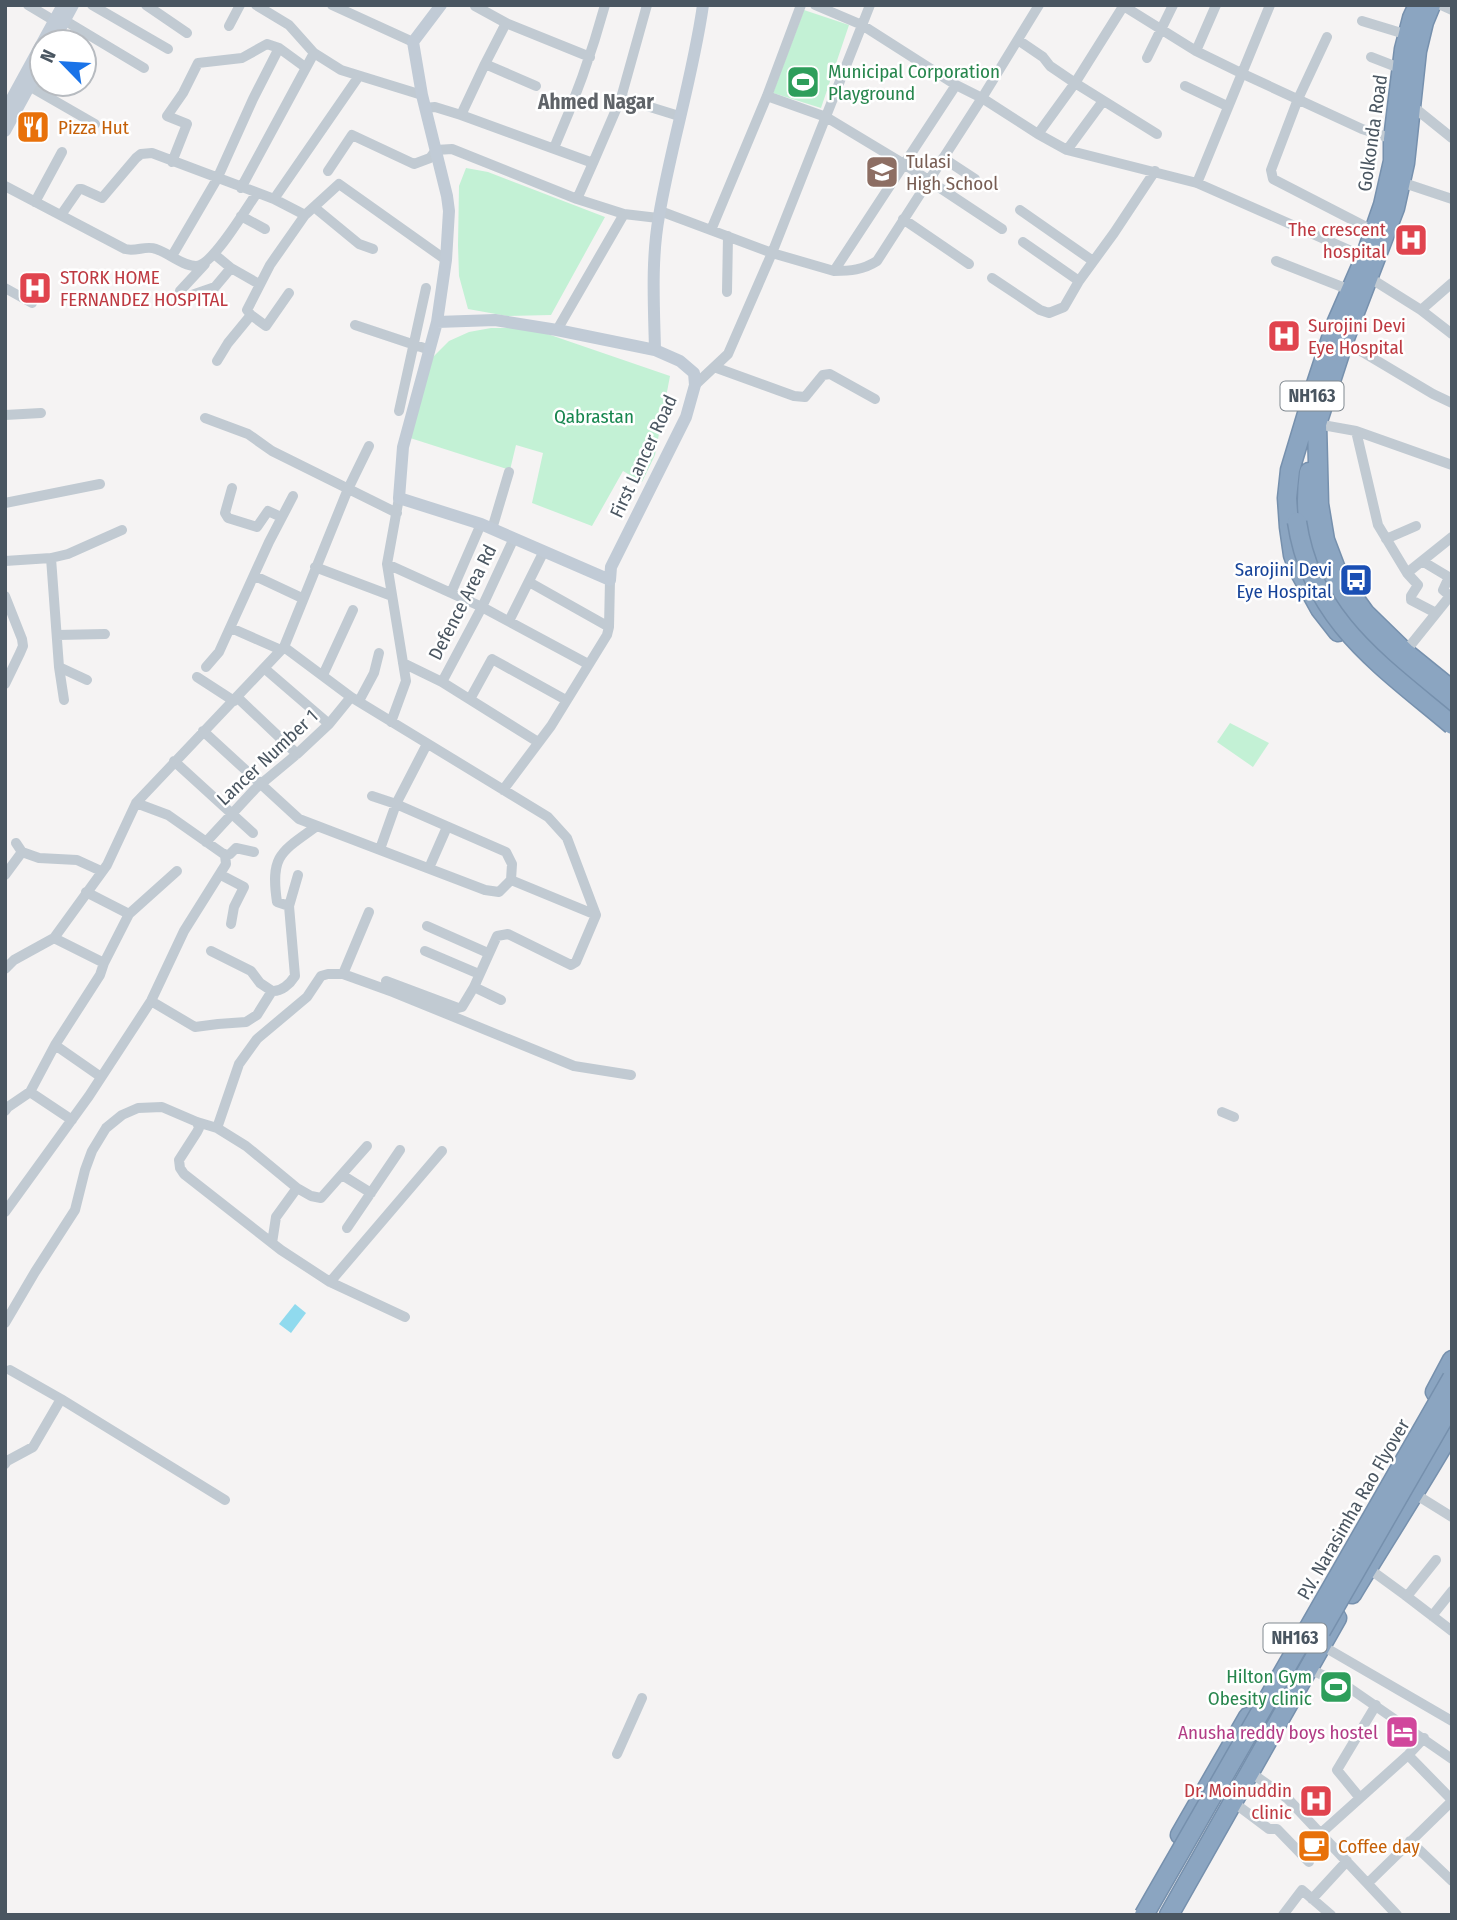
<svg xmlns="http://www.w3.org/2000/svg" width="1457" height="1920" font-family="'Fira Sans Condensed',sans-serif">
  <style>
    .green { fill: #c3f1d5 }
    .water { fill: #90daee }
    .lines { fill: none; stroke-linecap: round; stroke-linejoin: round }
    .highway-casing { stroke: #7690ad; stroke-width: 21 }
    .street { stroke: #c1cad2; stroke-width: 10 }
    .secondary { stroke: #c1cbd6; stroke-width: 12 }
    .highway { stroke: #8ba5c1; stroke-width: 18 }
    .highway-bridge-casing { stroke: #7690ad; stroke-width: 21; stroke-linecap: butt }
    .highway-bridge { stroke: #8ba5c1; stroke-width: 18 }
    .labels { text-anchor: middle; stroke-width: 5; stroke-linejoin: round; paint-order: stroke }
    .shield { fill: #fff; stroke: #808990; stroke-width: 2 }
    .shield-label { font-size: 18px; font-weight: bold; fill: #4a5661 }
    .leisure-label { font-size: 19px; fill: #27864d; stroke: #fff; text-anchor: start }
    .food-label { font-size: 19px; fill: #c56008; stroke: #fff; text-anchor: start }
    .street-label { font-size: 19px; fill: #4a5661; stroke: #fff }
    .education-label { font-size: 19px; fill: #785e54; stroke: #fff; text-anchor: start }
    .health-label { font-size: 19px; fill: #be3a42; stroke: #fff; text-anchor: end }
    .park-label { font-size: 19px; fill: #17864f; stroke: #fff }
    .transit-label { font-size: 19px; fill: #164399; stroke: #fff; text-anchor: end }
    .hotel-label { font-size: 19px; fill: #b23c85; stroke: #fff; text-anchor: end }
    .neighbourhood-label { font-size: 21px; font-weight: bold; fill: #5f6368; stroke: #fff }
  </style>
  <rect width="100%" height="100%" fill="#f5f3f3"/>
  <path class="green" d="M804,10L849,25L821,108L773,93Z
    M466,168L488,172L605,217L551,315L507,316L468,309L459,276L458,245L459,186Z
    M491,328H530L670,376L655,455L642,482L623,471L592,526L532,503L543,453L516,445L510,470L407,437L432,358L449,341L469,332Z
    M1230,723L1269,743L1253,767L1217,742Z"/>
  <path class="water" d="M295,1304L306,1313L291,1333L279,1324Z"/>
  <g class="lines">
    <defs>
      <path id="highway" d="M1431,5L1424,22L1417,51L1405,163L1395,208L1344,341L1317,424L1319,504L1325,540L1339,577L1365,613L1405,652L1452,690
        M1309,472C1293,590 1373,644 1452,711
        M1338,632L1320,609L1299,571L1293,555L1289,527L1287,498L1290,470L1315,387L1335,326L1365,257L1383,205L1393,161V139L1404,49L1412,18L1418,5
        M1435,1392L1452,1360
        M1352,1594C1385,1539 1420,1486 1452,1430
        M1180,1835L1248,1717
        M1169,1915L1337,1618"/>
    </defs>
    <use href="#highway" class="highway-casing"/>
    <path class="street" d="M28,5L53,20
      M92,5L168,49
      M146,5L187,33
      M256,5L289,25L314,53L341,70L422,95
      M332,5L413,42
      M815,5L862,25L956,85L982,98L1038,134L1067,150L1197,183L1365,257
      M1122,5L1196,51L1241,73L1362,129L1393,139
      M1441,5L1452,10
      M475,6L506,23L590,57
      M64,20L144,68
      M1362,21L1408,35
      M229,26L240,5
      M1327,37L1298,99L1271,170L1273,179L1374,231
      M1018,40L1043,57L1050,66L1075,83L1157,134
      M1196,51L1216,5
      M1371,57L1402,69
      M1147,58L1173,5
      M485,64L536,86
      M29,86L95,124
      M1185,86L1227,106
      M767,96L826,117L904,164L1002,229
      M621,98L679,116
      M1411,105L1452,138
      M425,108L435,107L461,115L593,163L621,98L647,5
      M461,115L485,64L506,23
      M1038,134L1075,83L1124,5
      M554,148C575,100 591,56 605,5
      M1067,150L1103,101
      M943,158L975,179
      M172,162L187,124L167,116L183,93L198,63L242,58L267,44L279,48L305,67
      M328,171L352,135L414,164L430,158L436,150L452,149L577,199L624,214L658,218
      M1401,182L1452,199
      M1197,183L1270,5
      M5,186L125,249C136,252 146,245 156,249C169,253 182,266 196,266C213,266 246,208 257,193
      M241,188L314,53
      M274,199L359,76
      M577,199L593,163
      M35,202L62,152
      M314,207L359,244L373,249
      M1020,210L1093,261
      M660,211L772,253L834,271L956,85
      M61,215L79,189H82L102,198L136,158L141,154L152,153L274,199L305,215
      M241,216L265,229
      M903,219L969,264
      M711,230L767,96L801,5
      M1023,242L1079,281
      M214,254L231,268L259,284
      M172,256L217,179L253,99L279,48
      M1276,261L1350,290
      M205,264L180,291L179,294L183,298L215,287L231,268
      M834,271C850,271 863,270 877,261L982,98L1039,5
      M992,278L1040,310L1049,313L1064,307L1079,281L1114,233L1155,171
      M1370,278L1421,310L1452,334
      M5,288L32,303
      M727,292L728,236
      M1421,310L1452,283
      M251,315L266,326L289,293
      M355,325L430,350
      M557,330L624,214
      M1344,341L1433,394L1452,403
      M217,361L228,343L251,315L247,310L270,265L305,215L339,184L446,260
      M714,367L794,396L805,397L823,375L830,374L875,399
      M695,385L728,354L772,253L870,5
      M399,411L426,288
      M5,415L41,413
      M205,418L248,434L272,451L397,513
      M1317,424L1356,431L1452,465
      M1356,431L1378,525L1407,573L1418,585L1411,596V600L1436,613
      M232,488L225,513L228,518L257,527L268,511L281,517
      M5,503L100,484
      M492,529L509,472
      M1386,539L1416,526
      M51,558L59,667L64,700
      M5,561L51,558L68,554L122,530
      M1422,561L1452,579
      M387,564L482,607L588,664
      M315,567L392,596
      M1407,573L1452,537
      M255,576L302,598
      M529,582L609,627
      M451,593L481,524
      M5,596L22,639L23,646L20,653L5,684
      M509,621L544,551
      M231,628L281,650
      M57,635L105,634
      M284,647L351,697L548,817L567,838L596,915L576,962L571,965L508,934L497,936L474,987L462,1007L458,1008L386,981
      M1405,652L1450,596L1443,590L1449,577
      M403,663L442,682L538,742
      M59,667L87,680
      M206,667L219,652L269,542L293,496
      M264,668L329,724
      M323,675L353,610
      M197,677L234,701
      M442,682L482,607L514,538
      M238,698L297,754
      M470,699L492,659L566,700
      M359,701L374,673L379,653
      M391,722L406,681L387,564L399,498
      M203,731L299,819L485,890L499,892L511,880L512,864L506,852L396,804L372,796
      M174,761L253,833
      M503,790L551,726L607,635L609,627L610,580
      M206,842L255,789L297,754L329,724L351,697
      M16,843L22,852L39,858L77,860L101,871
      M380,849L396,804L427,744
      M225,855L230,854L236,848L254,852
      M429,868L447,827
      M5,875L22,852
      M221,875L244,887L234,907L231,924
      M511,880L596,915
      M86,892L129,914
      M289,906L277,902C270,855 281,852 317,826
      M427,926L488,953
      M54,938L104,963
      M211,951L251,971L260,983L272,991
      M425,951L479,974
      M5,969L14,960L54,938L107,865L136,803L284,647L348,489L369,446
      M343,974L369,912
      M474,987L501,1000
      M151,1001L195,1027L218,1024L246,1022L257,1015L272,991C281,992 290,984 295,976L289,906L298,875
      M55,1045L101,1077
      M30,1092L72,1120
      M5,1111L8,1107L30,1092L55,1045L100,975L104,963L129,914L177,871
      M1222,1112L1234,1117
      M197,1122L199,1128L197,1132L179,1160L180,1168L184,1174L281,1250L330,1282L405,1317
      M217,1128L239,1064L257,1039L307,997L321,976L328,974H343L393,992L574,1066L631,1075
      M342,1175L371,1193
      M5,1212L89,1096L151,1001L184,931L226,864L225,855L168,815L136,803
      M347,1228L400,1150
      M272,1243L276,1217L297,1188
      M330,1282L442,1151
      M5,1323L35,1272L75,1210L85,1170L92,1151L106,1128L122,1115L138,1108L162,1107L197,1122L217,1128L246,1146L297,1188L311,1196L321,1198L367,1146
      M10,1370L61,1399L225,1500
      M5,1464L7,1461L33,1447L61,1399
      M1415,1494L1452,1517
      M1368,1568L1405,1595H1408L1436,1560
      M1405,1595L1452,1631
      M1432,1616L1452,1591
      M1321,1645L1452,1721
      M1308,1668L1351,1689L1452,1759
      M617,1754L642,1698
      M1408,1755L1452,1800
      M1250,1772L1288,1799L1397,1915
      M1360,1798L1337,1770L1376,1705
      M1233,1802L1269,1829H1277L1309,1862
      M1320,1834L1408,1755L1424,1738
      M1410,1841L1452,1881
      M1368,1883L1452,1801
      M1312,1899L1347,1861
      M1283,1915L1302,1890L1331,1915"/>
    <path class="secondary" d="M441,5L413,42L422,95L447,196L449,211L446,260L437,322L403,447L399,498L481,524L610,580L611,567L686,417L695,385L694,373L680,361L655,350C654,306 651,260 659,216C671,145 693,76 703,5
      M53,42L73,5
      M5,111L63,5
      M5,131L42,63
      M437,322L495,320L557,330L655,350"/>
    <use href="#highway" class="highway"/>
    <defs>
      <path id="highway-bridge" d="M1297,522C1312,621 1381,665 1452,725
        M1321,1631L1452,1404
        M1144,1915L1452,1378"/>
    </defs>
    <use href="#highway-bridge" class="highway-bridge-casing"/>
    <use href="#highway-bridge" class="highway-bridge"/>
  </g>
  <defs>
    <symbol id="stadium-square" viewBox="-11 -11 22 22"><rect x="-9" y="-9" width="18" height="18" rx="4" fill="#2e9e5b" stroke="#fff"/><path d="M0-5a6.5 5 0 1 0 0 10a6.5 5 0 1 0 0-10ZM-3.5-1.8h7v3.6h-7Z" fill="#fff"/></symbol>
    <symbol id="restaurant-square" viewBox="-11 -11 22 22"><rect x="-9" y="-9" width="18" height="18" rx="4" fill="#e8710a" stroke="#fff"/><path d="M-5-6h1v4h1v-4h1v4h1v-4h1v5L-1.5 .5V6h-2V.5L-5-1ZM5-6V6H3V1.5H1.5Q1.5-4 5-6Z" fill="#fff"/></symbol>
    <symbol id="university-square" viewBox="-11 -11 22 22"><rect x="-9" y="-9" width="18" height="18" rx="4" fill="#8d6e63" stroke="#fff"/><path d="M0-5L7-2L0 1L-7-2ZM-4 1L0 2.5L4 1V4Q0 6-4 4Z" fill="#fff"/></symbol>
    <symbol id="hospital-square" viewBox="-11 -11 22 22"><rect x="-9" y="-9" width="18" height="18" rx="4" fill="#e0444e" stroke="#fff"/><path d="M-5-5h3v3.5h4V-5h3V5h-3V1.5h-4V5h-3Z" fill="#fff"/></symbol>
    <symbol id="bus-square" viewBox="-11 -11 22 22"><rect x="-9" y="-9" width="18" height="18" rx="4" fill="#1a4fb4" stroke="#fff"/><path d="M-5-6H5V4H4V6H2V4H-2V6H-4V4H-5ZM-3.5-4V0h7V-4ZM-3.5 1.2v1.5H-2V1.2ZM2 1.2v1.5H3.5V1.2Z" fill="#fff"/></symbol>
    <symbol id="hotel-square" viewBox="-11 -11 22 22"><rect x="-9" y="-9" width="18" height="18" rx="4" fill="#d1479c" stroke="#fff"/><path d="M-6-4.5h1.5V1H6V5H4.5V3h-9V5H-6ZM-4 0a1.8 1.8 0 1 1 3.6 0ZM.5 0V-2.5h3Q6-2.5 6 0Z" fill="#fff"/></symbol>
    <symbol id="cafe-square" viewBox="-11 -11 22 22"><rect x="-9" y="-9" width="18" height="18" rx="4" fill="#e8710a" stroke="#fff"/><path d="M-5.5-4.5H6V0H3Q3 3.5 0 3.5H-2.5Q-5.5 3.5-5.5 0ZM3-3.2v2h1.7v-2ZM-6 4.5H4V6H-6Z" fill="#fff"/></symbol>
  </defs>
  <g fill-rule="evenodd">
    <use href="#stadium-square" x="784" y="63" width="38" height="38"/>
    <use href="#restaurant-square" x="14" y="108" width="38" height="38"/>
    <use href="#university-square" x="863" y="153" width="38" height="38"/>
    <use href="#hospital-square" x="1392" y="221" width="38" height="38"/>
    <use href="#hospital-square" x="16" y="269" width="38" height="38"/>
    <use href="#hospital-square" x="1265" y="317" width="38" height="38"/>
    <use href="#bus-square" x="1337" y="561" width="38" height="38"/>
    <use href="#stadium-square" x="1317" y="1668" width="38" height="38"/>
    <use href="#hotel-square" x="1383" y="1713" width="38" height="38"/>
    <use href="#hospital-square" x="1297" y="1782" width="38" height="38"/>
    <use href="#cafe-square" x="1295" y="1827" width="38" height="38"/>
  </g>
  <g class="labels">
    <g class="shield">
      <rect x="1280.5" y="381.5" width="63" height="29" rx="5"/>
      <rect x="1263.5" y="1623.5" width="63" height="29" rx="5"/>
    </g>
    <g class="shield-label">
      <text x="1312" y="402">NH163</text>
      <text x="1295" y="1644">NH163</text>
    </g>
    <g class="leisure-label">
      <text x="828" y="78">Municipal Corporation<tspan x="828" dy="22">Playground</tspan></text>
      <text x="1312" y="1683" text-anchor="end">Hilton Gym<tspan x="1312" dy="22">Obesity clinic</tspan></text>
    </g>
    <g class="food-label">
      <text x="58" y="134">Pizza Hut</text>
      <text x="1338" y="1853">Coffee day</text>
    </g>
    <g class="street-label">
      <text transform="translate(1372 133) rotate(-82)" y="7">Golkonda Road</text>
      <text transform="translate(643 456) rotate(-65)" y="7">First Lancer Road</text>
      <text transform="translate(462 602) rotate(-63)" y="7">Defence Area Rd</text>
      <text transform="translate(267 757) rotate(-43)" y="7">Lancer Number 1</text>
      <text transform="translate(1353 1509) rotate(-60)" y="7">P.V. Narasimha Rao Flyover</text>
    </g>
    <g class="education-label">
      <text x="906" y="168">Tulasi<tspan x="906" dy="22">High School</tspan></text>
    </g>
    <g class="health-label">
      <text x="1386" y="236">The crescent<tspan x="1386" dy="22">hospital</tspan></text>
      <text x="60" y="284" text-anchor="start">STORK HOME<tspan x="60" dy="22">FERNANDEZ HOSPITAL</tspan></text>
      <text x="1308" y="332" text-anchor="start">Surojini Devi<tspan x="1308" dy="22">Eye Hospital</tspan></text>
      <text x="1292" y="1797">Dr. Moinuddin<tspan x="1292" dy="22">clinic</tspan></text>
    </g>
    <g class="park-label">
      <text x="594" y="423">Qabrastan</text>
    </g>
    <g class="transit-label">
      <text x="1332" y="576">Sarojini Devi<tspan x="1332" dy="22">Eye Hospital</tspan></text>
    </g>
    <g class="hotel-label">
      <text x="1378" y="1739">Anusha reddy boys hostel</text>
    </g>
    <g class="neighbourhood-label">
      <text x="596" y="109">Ahmed Nagar</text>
    </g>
  </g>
  <rect width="1457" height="1920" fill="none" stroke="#4a5661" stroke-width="14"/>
  <g transform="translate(63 63) rotate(295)"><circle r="33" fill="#ffffff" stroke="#b7bbc0" stroke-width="2"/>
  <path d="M0-5L12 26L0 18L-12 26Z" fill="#1a73e8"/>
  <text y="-10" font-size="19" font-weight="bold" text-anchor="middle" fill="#4a5661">N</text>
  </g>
</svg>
